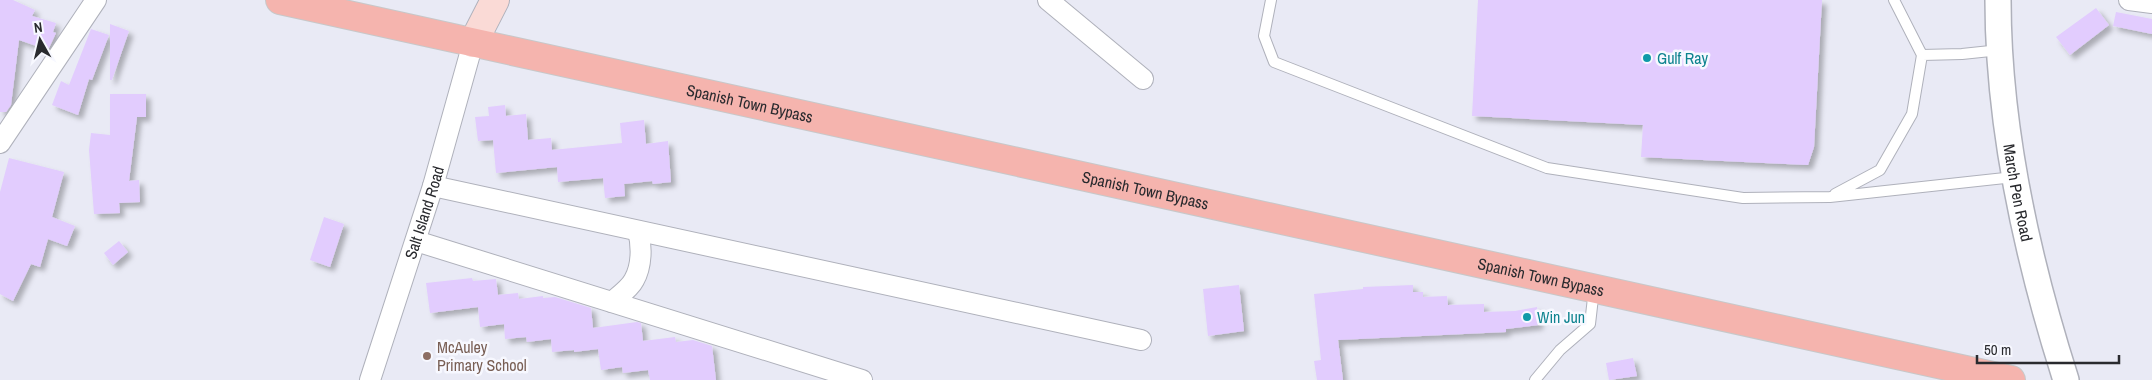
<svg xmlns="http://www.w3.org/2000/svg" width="2152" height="380" font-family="'Archivo Narrow',sans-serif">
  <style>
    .building { fill: #e2ccfe; filter: url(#shadow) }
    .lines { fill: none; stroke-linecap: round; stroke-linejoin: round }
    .service-casing { stroke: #afb1bb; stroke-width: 12 }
    .minor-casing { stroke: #afb1bb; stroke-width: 22 }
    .tertiary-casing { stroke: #afb1bb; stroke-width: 28 }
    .secondary-casing { stroke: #afb1bb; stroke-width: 30 }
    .primary-casing { stroke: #c7c8c9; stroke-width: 30 }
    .service { stroke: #fff; stroke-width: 10 }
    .minor { stroke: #fff; stroke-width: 20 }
    .tertiary { stroke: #fff; stroke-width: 25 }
    .secondary { stroke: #fadad6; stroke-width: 28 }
    .primary { stroke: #f5b4ae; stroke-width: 28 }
    .culture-dot { fill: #0f9aa8; stroke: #f7f8ff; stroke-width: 2 }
    .education-dot { fill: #8d6e63; stroke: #f7f8ff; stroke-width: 2 }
    .labels { text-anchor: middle; stroke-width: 5; stroke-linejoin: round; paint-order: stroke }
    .culture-label { font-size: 16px; fill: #0d838f; stroke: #f7f8ff; text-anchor: start }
    .street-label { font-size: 16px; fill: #292a2e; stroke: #f7f8ff }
    .education-label { font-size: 16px; fill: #785e54; stroke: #f7f8ff; text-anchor: start }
  </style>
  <defs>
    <filter id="shadow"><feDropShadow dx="4.5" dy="4.5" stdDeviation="2.5" flood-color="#0004"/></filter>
  </defs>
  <rect width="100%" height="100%" fill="#e9eaf5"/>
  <path class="building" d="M0,0H13L35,10L32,16L56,23L53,32L56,33L48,50L19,40L11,105L6,112H0Z
    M1478,0H1822L1814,147L1808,165L1641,157L1643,125L1472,116Z
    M2096,8L2109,25L2070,55L2056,37Z
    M2116,12L2152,19V34L2113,26Z
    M110,24L129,31L112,80H110Z
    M91,29L109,35L92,80L89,79L78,115L52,105L61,81L69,85Z
    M110,94H146V117H137L129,181L139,180L140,202L119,203L120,213L94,214L89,150L91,133L110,135Z
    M505,105L506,116L526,114L528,140L551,138L552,150L622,143L620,123L644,120L646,144L668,141L671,182L653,184L652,181L624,184L625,196L605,198L603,178L558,182L557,167L496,173L493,140L478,141L475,117L489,116L488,107Z
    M9,158L64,172L52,217L75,226L67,246L48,239L40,267L31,264L13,301L0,294V192Z
    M324,217L344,224L330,267L310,260Z
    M119,241L128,252L113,265L104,253Z
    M472,278L473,281L496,279L498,295L518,293L519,299L543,296V298L555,297L591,308L593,328L637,322L641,323L643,341L675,337L676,342L693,340L712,346L716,380H650L648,370L623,373L622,367L601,370L598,349L574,352V350L552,352L551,339L527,342L526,337L505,339L504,324L480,327L478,307L430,313L426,283Z
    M1239,285L1244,331L1208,336L1203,289Z
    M1413,285V292H1423V297L1447,296L1448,305L1484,304V312L1515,311L1537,307L1539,325L1506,329V332L1338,340L1343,380H1317L1314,361L1321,360L1314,294L1363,289V287Z
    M1633,358L1637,376L1609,380L1606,363Z"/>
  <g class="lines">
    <defs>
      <path id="service" d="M1271,0L1264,36L1274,62L1547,168L1743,198L1830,197L2014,177
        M1922,55L1962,54L2000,50
        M1835,194L1880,170L1912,114L1922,55L1894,0
        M1535,380L1560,350L1590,324L1594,289"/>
      <g id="minor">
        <path d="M1048,0L1143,79"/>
        <path d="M2129,0L2152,3"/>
        <path d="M0,143L96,0"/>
        <path d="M433,186L1141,340"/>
        <path d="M416,241L862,380"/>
        <path d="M612,302C619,296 630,288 634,280C642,266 642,246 638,231"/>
        <path id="s1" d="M370,380L433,186L473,43"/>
      </g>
      <g id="tertiary">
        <path id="s2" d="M1998,0C1998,129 2027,258 2066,380"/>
      </g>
      <path id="secondary" d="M473,43L495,0"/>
      <g id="primary">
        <path id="s3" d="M280,0L2011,380"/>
      </g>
    </defs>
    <use href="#service" class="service-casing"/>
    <use href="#minor" class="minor-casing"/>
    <use href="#tertiary" class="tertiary-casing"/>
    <use href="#secondary" class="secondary-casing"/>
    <use href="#primary" class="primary-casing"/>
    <use href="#service" class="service"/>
    <use href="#minor" class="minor"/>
    <use href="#tertiary" class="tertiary"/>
    <use href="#secondary" class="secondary"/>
    <use href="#primary" class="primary"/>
  </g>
  <g class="culture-dot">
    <circle cx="1647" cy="58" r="5"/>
    <circle cx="1527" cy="317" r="5"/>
  </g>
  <circle class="education-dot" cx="427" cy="356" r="5"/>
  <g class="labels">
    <g class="culture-label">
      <text x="1657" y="64">Gulf Ray</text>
      <text x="1537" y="323">Win Jun</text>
    </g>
    <g class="street-label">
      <text dy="6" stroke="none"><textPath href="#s3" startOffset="481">Spanish Town Bypass</textPath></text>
      <text dy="6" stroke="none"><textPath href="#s3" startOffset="886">Spanish Town Bypass</textPath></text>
      <text dy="6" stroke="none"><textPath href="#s2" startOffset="194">March Pen Road</textPath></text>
      <text dy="6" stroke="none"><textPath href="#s1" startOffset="176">Salt Island Road</textPath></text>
      <text dy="6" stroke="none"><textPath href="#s3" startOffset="1291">Spanish Town Bypass</textPath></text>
    </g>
    <g class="education-label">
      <text x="437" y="353">McAuley<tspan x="437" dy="18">Primary School</tspan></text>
    </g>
  </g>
  <g transform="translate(40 40) rotate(352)" stroke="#f7f8ff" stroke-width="4" paint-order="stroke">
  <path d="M0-4L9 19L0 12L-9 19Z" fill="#292a2e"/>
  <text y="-8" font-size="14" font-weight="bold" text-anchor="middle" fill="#292a2e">N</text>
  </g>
  <path d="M1977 355v8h142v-8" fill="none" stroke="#292a2e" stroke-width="2.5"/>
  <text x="1984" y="355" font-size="15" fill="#292a2e" stroke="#f7f8ff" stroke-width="4" paint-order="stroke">50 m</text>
</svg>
